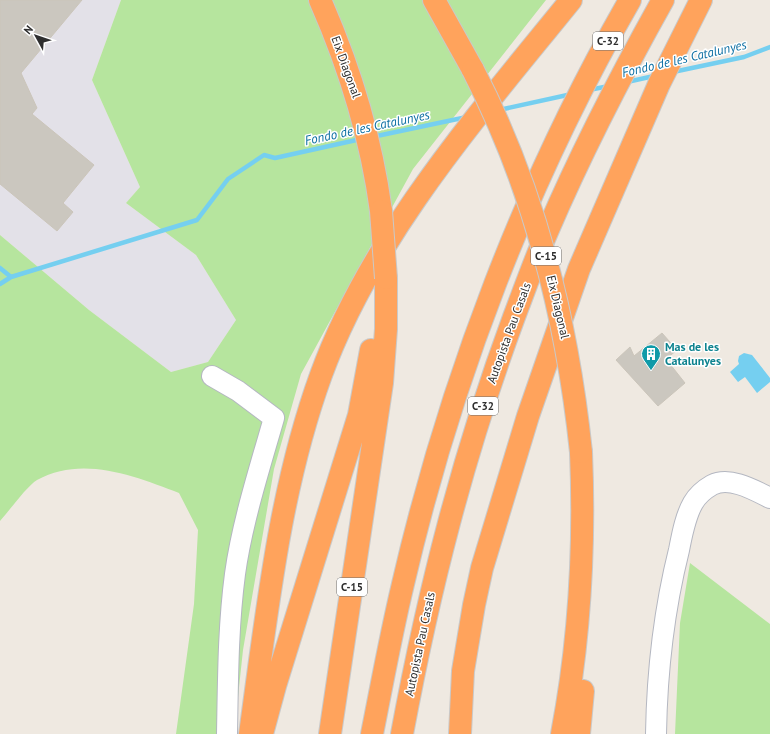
<svg xmlns="http://www.w3.org/2000/svg" width="770" height="734" font-family="'PT Sans',sans-serif">
  <style>
    .industrial { fill: #e3e1e8 }
    .green { fill: #b6e59e }
    .water { fill: #75cff0 }
    .lines { fill: none; stroke-linecap: round; stroke-linejoin: round }
    .stream { stroke: #75cff0; stroke-width: 4.5 }
    .building { fill: #cbc7bf; stroke: #cbc5ba }
    .minor-casing { stroke: #b4b7c1; stroke-width: 22 }
    .highway-casing { stroke: #c9c9c9; stroke-width: 24 }
    .minor { stroke: #fff; stroke-width: 20 }
    .highway { stroke: #ffa35c; stroke-width: 22 }
    .highway-bridge-casing { stroke: #c9c9c9; stroke-width: 24; stroke-linecap: butt }
    .highway-bridge { stroke: #ffa35c; stroke-width: 22 }
    .labels { text-anchor: middle; stroke-width: 3; stroke-linejoin: round; paint-order: stroke }
    .shield { fill: #fff; stroke: #6d6d6d; stroke-width: 1 }
    .shield-label { font-size: 11px; font-weight: bold; fill: #2e2e2e }
    .street-label { font-size: 12px; fill: #2e2e2e; stroke: #fff }
    .culture-label { font-size: 12px; font-weight: bold; fill: #0d838f; stroke: #fff; text-anchor: start }
    .water-label { font-size: 13px; font-style: italic; fill: #0d6fa3; stroke: #fff }
  </style>
  <rect width="100%" height="100%" fill="#efe9e1"/>
  <path class="industrial" d="M0,0H121L92,80L140,187L126,203L196,255L236,320L208,362L171,372L89,310L0,235Z"/>
  <path class="green" d="M121,0H546L413,169L301,374L274,469L243,650L234,734H176L194,604L198,530L179,493C135,476 82,455 37,480C27,486 9,511 0,521V235L89,310L171,372L208,362L236,320L196,255L126,203L140,187L92,80Z
    M690,563L770,624V734H675L680,623Z"/>
  <path class="water" d="M744,353L752,355L770,378V382L757,393L745,377L738,382L730,372L739,364L738,361L739,356Z"/>
  <g class="lines">
    <path class="stream" d="M673,72L744,57L770,47
      M627,82L654,76
      M589,90L609,86
      M499,110L572,94
      M372,137L467,117
      M0,268L11,277
      M0,284L11,277L197,220L228,179L264,155L275,158L361,139"/>
  </g>
  <path class="building" d="M0,0H82L21,73L37,108L32,114L94,165L63,203L73,212L57,231L0,184Z
    M662,333L677,350L666,359L685,383L658,406L616,360L630,347L634,356Z"/>
  <g class="lines">
    <defs>
      <path id="minor" d="M212,376L238,391L274,418C260,467 242,523 235,574C228,627 228,680 227,734
        M656,734C657,672 664,610 679,550C682,535 685,517 693,503C697,496 705,489 712,485C730,476 754,490 770,498"/>
      <path id="highway" d="M320,0C350,68 371,137 381,211
        M434,0L473,70
        M250,734C267,613 279,491 321,375C372,235 478,115 571,0
        M262,734L275,686L359,415L371,350
        M330,734L382,383L386,329V278
        M372,734C382,684 391,634 403,584C450,381 526,181 630,0
        M402,734C429,589 463,455 514,317C525,288 535,260 547,232C581,153 621,75 663,0
        M460,734L463,671L474,605L482,568L528,416L579,269L659,84L701,0
        M562,734C580,640 585,547 581,452
        M579,734L583,691"/>
    </defs>
    <use href="#minor" class="minor-casing"/>
    <use href="#highway" class="highway-casing"/>
    <use href="#minor" class="minor"/>
    <use href="#highway" class="highway"/>
    <defs>
      <path id="highway-bridge" d="M473,70C535,190 567,318 581,452
        M381,211L386,278"/>
    </defs>
    <use href="#highway-bridge" class="highway-bridge-casing"/>
    <use href="#highway-bridge" class="highway-bridge"/>
  </g>
  <defs>
    <symbol id="building-pin" viewBox="-11 -11 22 30"><path d="M0 17L-7.5 6A9.5 9.5 0 1 1 7.5 6Z" fill="#0f9aa8" stroke="#fff"/><path d="M-4-6H4V6H1V3H-1V6H-4ZM-2.5-4.3h1.7v1.8h-1.7ZM.8-4.3h1.7v1.8H.8ZM-2.5-1h1.7V.8h-1.7ZM.8-1h1.7V.8H.8Z" fill="#fff"/></symbol>
  </defs>
  <g fill-rule="evenodd">
    <use href="#building-pin" x="640" y="343" width="22" height="30"/>
  </g>
  <g class="labels">
    <g class="shield">
      <rect x="593" y="32" width="30" height="18" rx="3"/>
      <rect x="531" y="247" width="30" height="18" rx="3"/>
      <rect x="468" y="397" width="30" height="18" rx="3"/>
      <rect x="337" y="578" width="30" height="18" rx="3"/>
    </g>
    <g class="shield-label">
      <text x="608" y="45">C-32</text>
      <text x="546" y="260">C-15</text>
      <text x="483" y="410">C-32</text>
      <text x="352" y="591">C-15</text>
    </g>
    <g class="street-label">
      <text transform="translate(346 67) rotate(70)" y="4">Eix Diagonal</text>
      <text transform="translate(558 307) rotate(77)" y="4">Eix Diagonal</text>
      <text transform="translate(509 333) rotate(-70)" y="4">Autopista Pau Casals</text>
      <text transform="translate(420 644) rotate(-78)" y="4">Autopista Pau Casals</text>
    </g>
    <g class="culture-label">
      <text x="665" y="351">Mas de les<tspan x="665" dy="14">Catalunyes</tspan></text>
    </g>
    <g class="water-label">
      <text transform="translate(684 58) rotate(-13)" y="5">Fondo de les Catalunyes</text>
      <text transform="translate(367 127) rotate(-12)" y="5">Fondo de les Catalunyes</text>
    </g>
  </g>
  <g transform="translate(36 36) rotate(310)" stroke="#ffffff" stroke-width="3" paint-order="stroke">
  <path d="M0-3L7 15L0 10L-7 15Z" fill="#2e2e2e"/>
  <text y="-6" font-size="11" font-weight="bold" text-anchor="middle" fill="#2e2e2e">N</text>
  </g>
</svg>
